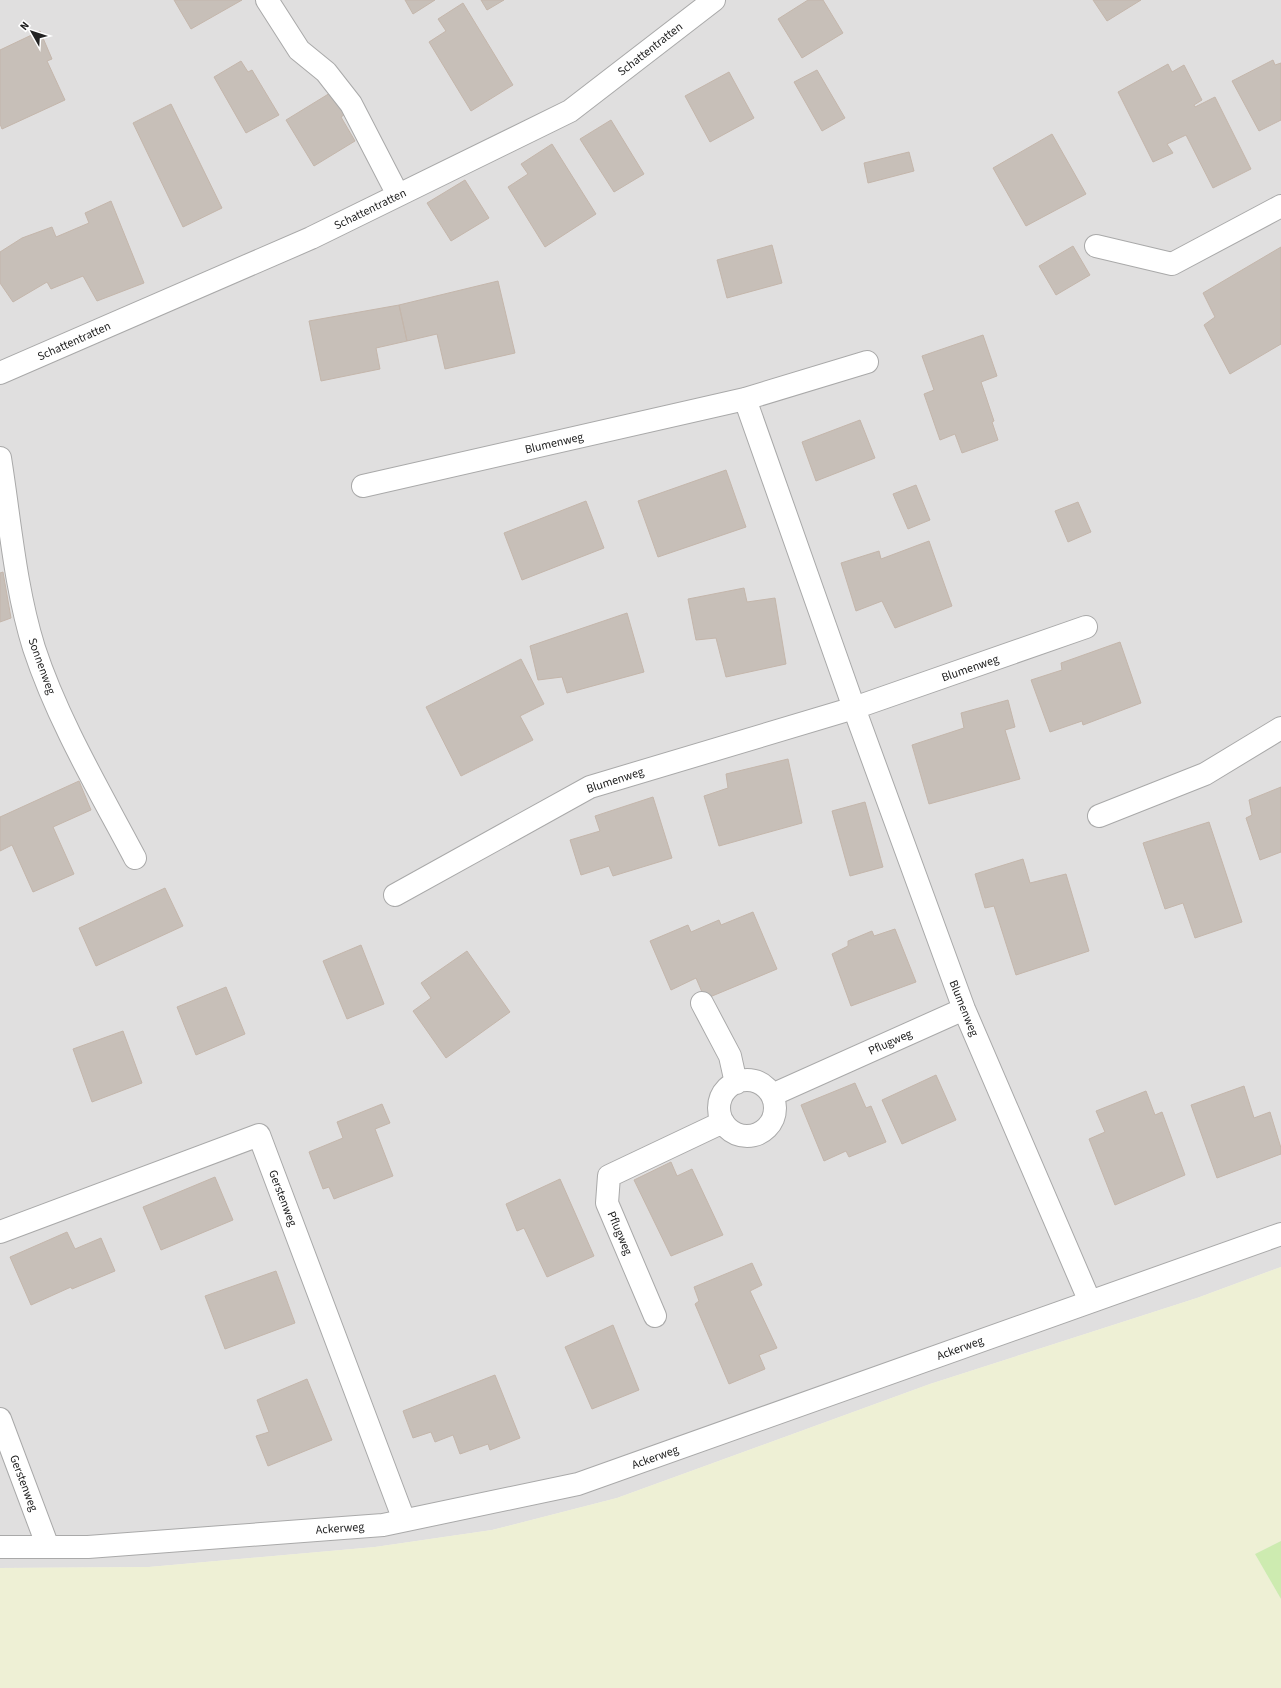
<svg xmlns="http://www.w3.org/2000/svg" width="1281" height="1688" font-family="'Source Sans 3',sans-serif">
  <style>
    .residential { fill: #e0dfdf }
    .farmland { fill: #eef0d5 }
    .grass { fill: #cdebb0 }
    .building { fill: #c7bfb8; stroke: #c4b6ab }
    .lines { fill: none; stroke-linecap: round; stroke-linejoin: round }
    .minor-casing { stroke: #a9a9a9; stroke-width: 24 }
    .minor { stroke: #fff; stroke-width: 22 }
    .labels { text-anchor: middle; stroke-width: 3.5; stroke-linejoin: round; paint-order: stroke }
    .street-label { font-size: 12px; fill: #222; stroke: #fff }
  </style>
  <rect width="100%" height="100%" fill="#f2efe9"/>
  <path class="residential" d="M0,0H1281V1267L1197,1298L930,1384L617,1498L492,1530L375,1547L149,1567L0,1568Z"/>
  <path class="farmland" d="M1281,1267V1541L1255,1554L1281,1599V1688H0V1568L149,1567L375,1547L492,1530L617,1498L930,1384L1197,1298Z"/>
  <path class="grass" d="M1281,1541V1599L1255,1554Z"/>
  <path class="building" d="M174,0H242L191,29Z
    M405,0H435L413,14Z
    M481,0H504L487,10Z
    M808,0H823L843,33L802,58L778,19Z
    M1093,0H1141L1107,21Z
    M463,3L513,85L471,111L429,42L446,31L438,19Z
    M40,31L52,59L47,61L65,100L2,129L0,124V50Z
    M1273,60L1275,65L1281,63V120L1259,131L1232,81Z
    M241,61L248,72L252,70L279,115L246,133L214,77Z
    M1168,64L1172,72L1184,65L1202,100L1194,105L1195,107L1215,97L1251,169L1213,188L1186,135L1167,144L1173,153L1153,162L1118,92Z
    M817,70L845,118L822,131L794,82Z
    M729,72L754,118L710,142L685,96Z
    M335,90L348,112L341,117L355,141L314,166L286,120Z
    M171,104L222,208L183,227L133,123Z
    M611,120L644,174L614,192L580,139Z
    M1052,134L1086,194L1026,226L993,168Z
    M552,144L596,214L545,247L508,187L528,174L521,164Z
    M909,152L914,171L868,183L864,163Z
    M465,180L489,218L451,241L427,203Z
    M111,201L144,283L97,301L83,276L51,289L47,282L13,302L0,283V252L22,238L52,227L56,237L89,223L85,213Z
    M772,245L782,283L727,298L717,260Z
    M1073,246L1090,275L1056,295L1039,266Z
    M1281,247V344L1230,374L1204,325L1215,317L1203,293Z
    M498,281L515,353L445,369L437,334L407,341L399,305Z
    M399,305L407,341L376,348L380,369L321,381L309,321Z
    M983,335L997,376L981,382L994,421L992,422L998,440L962,453L955,434L940,440L924,394L934,390L922,356Z
    M860,420L875,458L816,481L802,442Z
    M726,470L746,527L658,557L638,501Z
    M916,485L930,520L908,529L893,494Z
    M586,501L604,548L522,580L504,533Z
    M1078,502L1091,532L1068,542L1055,511Z
    M929,541L952,606L895,628L882,601L856,611L841,563L879,551L881,559Z
    M3,572L11,618L0,622V573Z
    M744,588L747,602L775,598L786,664L726,677L716,638L696,640L688,599Z
    M627,613L644,672L567,693L562,677L538,680L530,646Z
    M1120,642L1141,703L1083,725L1082,721L1050,732L1031,680L1062,670L1061,663Z
    M521,659L544,704L520,716L533,740L461,776L426,707Z
    M1008,700L1015,727L1005,730L1020,779L929,804L912,745L964,728L961,713Z
    M788,759L802,823L719,846L704,796L728,788L726,774Z
    M79,781L91,810L53,827L74,874L33,892L12,845L0,851V817Z
    M1281,787V852L1260,860L1246,818L1252,815L1249,800Z
    M653,797L672,858L613,876L609,866L581,875L570,840L600,831L595,816Z
    M865,802L883,867L850,876L832,811Z
    M1209,822L1242,922L1195,938L1183,903L1165,909L1143,843Z
    M1023,859L1030,883L1066,874L1089,951L1016,975L994,906L985,908L975,874Z
    M165,888L183,926L96,966L79,928Z
    M753,912L777,969L705,999L696,978L671,990L650,941L688,925L691,932L719,920L721,925Z
    M895,929L916,982L851,1006L832,954L848,946V941L872,931L874,936Z
    M361,945L384,1004L347,1019L323,961Z
    M467,951L510,1012L446,1058L413,1011L431,998L421,983Z
    M226,987L245,1034L196,1055L177,1007Z
    M123,1031L142,1083L92,1102L73,1049Z
    M936,1075L956,1120L902,1144L882,1100Z
    M855,1083L866,1108L871,1106L886,1142L849,1157L846,1151L824,1161L801,1105Z
    M1244,1086L1254,1118L1270,1112L1281,1148V1154L1217,1178L1191,1105Z
    M1146,1091L1155,1115L1162,1112L1185,1175L1115,1205L1089,1139L1105,1132L1096,1111Z
    M382,1104L390,1123L375,1129L393,1176L334,1199L329,1187L323,1189L309,1152L343,1138L337,1122Z
    M671,1162L677,1176L692,1169L723,1235L671,1256L634,1180Z
    M215,1177L233,1220L161,1250L143,1207Z
    M560,1179L594,1256L547,1277L524,1228L517,1231L506,1204Z
    M67,1232L75,1249L101,1238L115,1271L72,1289L71,1287L31,1305L10,1257Z
    M752,1263L762,1285L750,1291L777,1348L759,1355L765,1369L729,1384L695,1304L699,1301L694,1287Z
    M276,1271L295,1323L225,1349L205,1296Z
    M613,1325L639,1390L592,1409L565,1347Z
    M495,1375L520,1438L490,1450L488,1444L460,1454L453,1435L435,1442L431,1432L413,1438L403,1411Z
    M307,1379L332,1440L268,1466L256,1436L269,1432L257,1400Z"/>
  <g class="lines">
    <defs>
      <path id="minor" d="M267,0L299,50L326,72L351,104L398,195
        M1096,246L1172,264L1281,206
        M0,373L311,238L570,111L714,0
        M745,399L854,708L964,1009L1090,1302
        M0,458C10,521 15,587 34,648C58,721 99,790 135,858
        M363,486L745,399L867,362
        M1099,816L1205,774L1281,728
        M395,895L590,787L854,708L1086,627
        M702,1003L730,1056L736,1083
        M719 1108a28 28 0 1 1 56 0a28 28 0 1 1-56 0Z
        M772,1095L964,1009
        M0,1232L259,1135L404,1520
        M655,1316L607,1203L609,1176L723,1122
        M0,1419L48,1547
        M0,1547H88L383,1525L578,1484L1281,1234"/>
    </defs>
    <use href="#minor" class="minor-casing"/>
    <use href="#minor" class="minor"/>
  </g>
  <g class="labels">
    <g class="street-label">
      <text transform="translate(650 49) rotate(-38)" y="4">Schattentratten</text>
      <text transform="translate(370 209) rotate(-26)" y="4">Schattentratten</text>
      <text transform="translate(74 341) rotate(-24)" y="4">Schattentratten</text>
      <text transform="translate(554 443) rotate(-13)" y="4">Blumenweg</text>
      <text transform="translate(42 666) rotate(70)" y="4">Sonnenweg</text>
      <text transform="translate(970 668) rotate(-19)" y="4">Blumenweg</text>
      <text transform="translate(615 780) rotate(-18)" y="4">Blumenweg</text>
      <text transform="translate(964 1008) rotate(68)" y="4">Blumenweg</text>
      <text transform="translate(890 1042) rotate(-24)" y="4">Pflugweg</text>
      <text transform="translate(283 1198) rotate(69)" y="4">Gerstenweg</text>
      <text transform="translate(620 1233) rotate(67)" y="4">Pflugweg</text>
      <text transform="translate(960 1348) rotate(-20)" y="4">Ackerweg</text>
      <text transform="translate(655 1457) rotate(-20)" y="4">Ackerweg</text>
      <text transform="translate(24 1483) rotate(69)" y="4">Gerstenweg</text>
      <text transform="translate(340 1528) rotate(-4)" y="4">Ackerweg</text>
    </g>
  </g>
  <g transform="translate(32 32) rotate(309)" stroke="#ffffff" stroke-width="3" paint-order="stroke">
  <path d="M0-3L7 15L0 10L-7 15Z" fill="#222222"/>
  <text y="-6" font-size="11" font-weight="bold" text-anchor="middle" fill="#222222">N</text>
  </g>
</svg>
